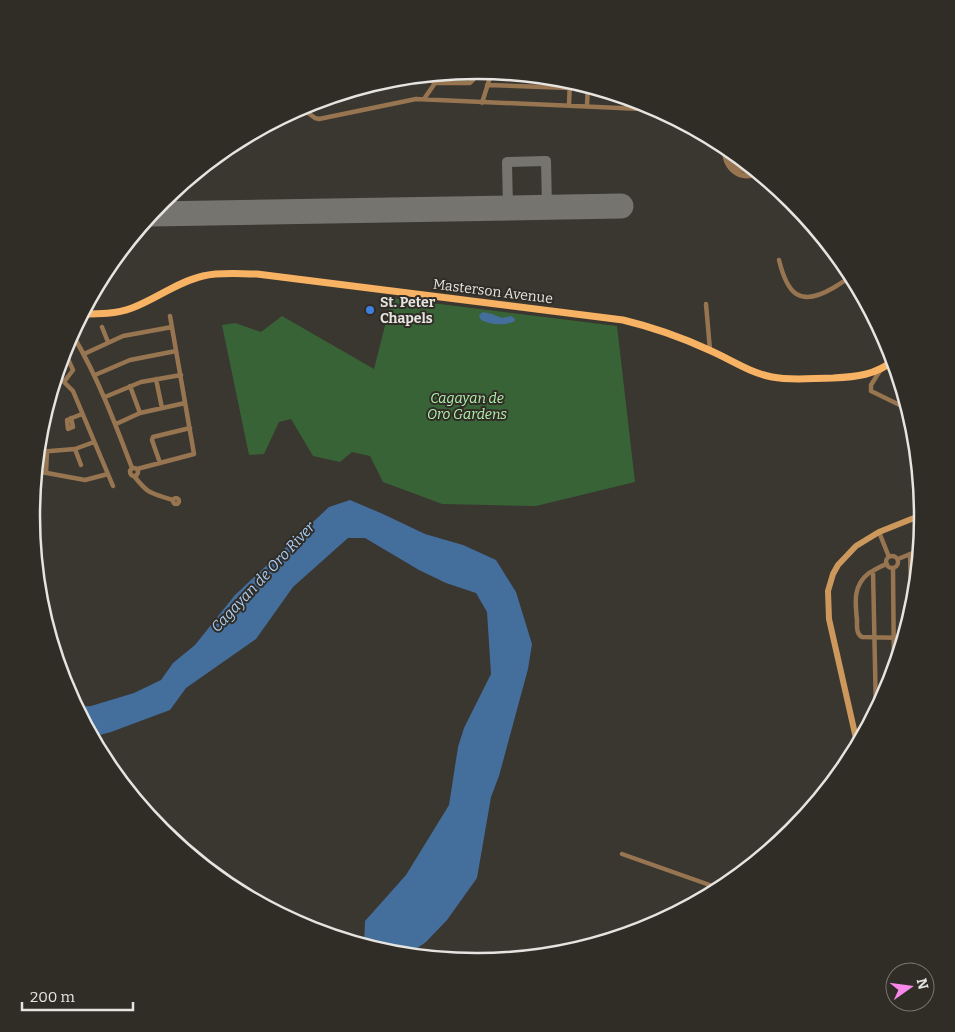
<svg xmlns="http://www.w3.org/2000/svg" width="955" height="1032" font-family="Bitter,serif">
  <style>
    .green { fill: #386336 }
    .water { fill: #446e9c }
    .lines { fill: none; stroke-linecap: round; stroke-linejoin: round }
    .taxiway { stroke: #76746e; stroke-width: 10 }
    .runway { stroke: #76746e; stroke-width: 25 }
    .minor { stroke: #977551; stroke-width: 4.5 }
    .tertiary { stroke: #977551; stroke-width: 5.5 }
    .secondary { stroke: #cd985c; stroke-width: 6 }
    .primary { stroke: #f7b263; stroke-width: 7 }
    .shop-dot { fill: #3f7fe0; stroke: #302c26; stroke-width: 2 }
    .labels { text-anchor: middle; stroke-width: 4; stroke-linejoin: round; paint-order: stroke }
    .street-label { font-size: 14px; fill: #e6e4e0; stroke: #302c26 }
    .poi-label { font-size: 14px; font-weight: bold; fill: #e6e4e0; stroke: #302c26; text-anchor: start }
    .park-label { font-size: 14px; font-style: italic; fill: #b1f3ac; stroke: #302c26 }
    .water-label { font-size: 15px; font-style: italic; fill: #aacef7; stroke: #302c26 }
    .rim { fill: none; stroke: #e6e4e0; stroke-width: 2.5 }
  </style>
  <rect width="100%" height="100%" fill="#3a3630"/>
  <path class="green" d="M473,70L471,81H439L445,73Z
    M392,298L617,326L635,482L536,506L442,504L383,482L370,456L352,452L340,462L313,456L291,419L279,422L264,454L249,455L222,325L235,323L261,332L282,316L374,369Z"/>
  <path class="water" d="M483,312L492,314L502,318L511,316L515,319V321C505,326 491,325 481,320L479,315Z
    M350,500L383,514L425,534L463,545L496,560L516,592L532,644L528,669L499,776L491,797L477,878L447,920L426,942L408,955L390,954L364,946L365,921L406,875L449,805L458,747L464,728L491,674L487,612L476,593L446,583L419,570L365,538H348L293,587L256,639L186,688L170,710L111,732L92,737L76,707L91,706L134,693L161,680L173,663L195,645L235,595L329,507Z"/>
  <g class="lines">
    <path class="taxiway" d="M508,208L507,162L546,161L547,207"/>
    <path class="runway" d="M151,214L621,206"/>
    <path class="minor" d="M423,75L435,83H470L473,80L476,70
      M487,85L570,88
      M588,88H597
      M424,99L442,73
      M320,100H325L413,80L419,75
      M482,103L492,71
      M569,105L570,80
      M587,105L588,85
      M300,107L315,118L319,119L416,99L642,109L649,104
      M779,260C787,293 799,308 833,288C840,284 845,279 854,278
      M706,304L710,350
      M102,327L108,342
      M73,331L74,337C98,378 115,423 132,468
      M84,354L123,336L172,327
      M62,355L68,359L73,370L64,382
      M881,369L871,385V391L910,410
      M56,375L64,382L73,391L113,486
      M95,375L130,360L176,351
      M156,379L162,408
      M130,386L140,413
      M105,397L141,382L181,375
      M71,418L73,427L68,429L67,420L82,414
      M116,424L140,413L185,403
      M75,449L81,465
      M38,452L75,449L94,442
      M160,463L152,440L153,437L190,428
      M130 472a4 4 0 1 1 8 0a4 4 0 1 1-8 0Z
      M137,469L194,454L170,316
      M36,471L85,480L108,474
      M46,473L47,451
      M134,476C149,495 151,493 173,500
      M173 501a3 3 0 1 1 6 0a3 3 0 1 1-6 0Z
      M879,532L889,557
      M910,554L912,615
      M886 562a6 6 0 1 1 12 0a6 6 0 1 1-12 0Z
      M898,559L920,550
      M887,564C880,566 875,570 869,573C853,585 855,602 857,620C857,626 856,634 862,637L905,638
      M893,568L894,672
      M873,571L876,713
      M870,721H871
      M622,854L721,889"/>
    <path class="tertiary" d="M725,145C723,166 737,182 759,173
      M729,148C729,164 740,173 755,169"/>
    <path class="secondary" d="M858,747L829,619L828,591L833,574L838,565L856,546L879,532L924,514"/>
    <path class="primary" d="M82,314C99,314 116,314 132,308C156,299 177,282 203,276C220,272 239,274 257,274L623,320C652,327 681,337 709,350C730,359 750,373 772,377C792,381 813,378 833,378C856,377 876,375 894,360"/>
  </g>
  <circle class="shop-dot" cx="370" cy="310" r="5"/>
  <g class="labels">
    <g class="street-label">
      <text transform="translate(493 291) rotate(7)" y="5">Masterson Avenue</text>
    </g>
    <g class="poi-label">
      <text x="380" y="307">St. Peter<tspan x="380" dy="16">Chapels</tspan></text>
    </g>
    <g class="park-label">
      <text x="467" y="403">Cagayan de<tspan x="467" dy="16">Oro Gardens</tspan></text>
    </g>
    <g class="water-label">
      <text transform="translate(263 577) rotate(-47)" y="5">Cagayan de Oro River</text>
    </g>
  </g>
  <path d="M0 0H955V1032H0ZM40 516a437 437 0 1 1 874 0a437 437 0 1 1-874 0Z" fill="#302c26" fill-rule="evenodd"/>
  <path class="rim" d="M40 516a437 437 0 1 1 874 0a437 437 0 1 1-874 0Z"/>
  <g transform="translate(910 987) rotate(76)"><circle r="24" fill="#302c26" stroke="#797670"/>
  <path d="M0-4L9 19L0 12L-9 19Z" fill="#f888e9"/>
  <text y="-8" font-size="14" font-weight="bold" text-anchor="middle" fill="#e6e4e0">N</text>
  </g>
  <path d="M22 1002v8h111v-8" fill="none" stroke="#e6e4e0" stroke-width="2.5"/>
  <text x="30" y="1002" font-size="15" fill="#e6e4e0" stroke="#302c26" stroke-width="4" paint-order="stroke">200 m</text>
</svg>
